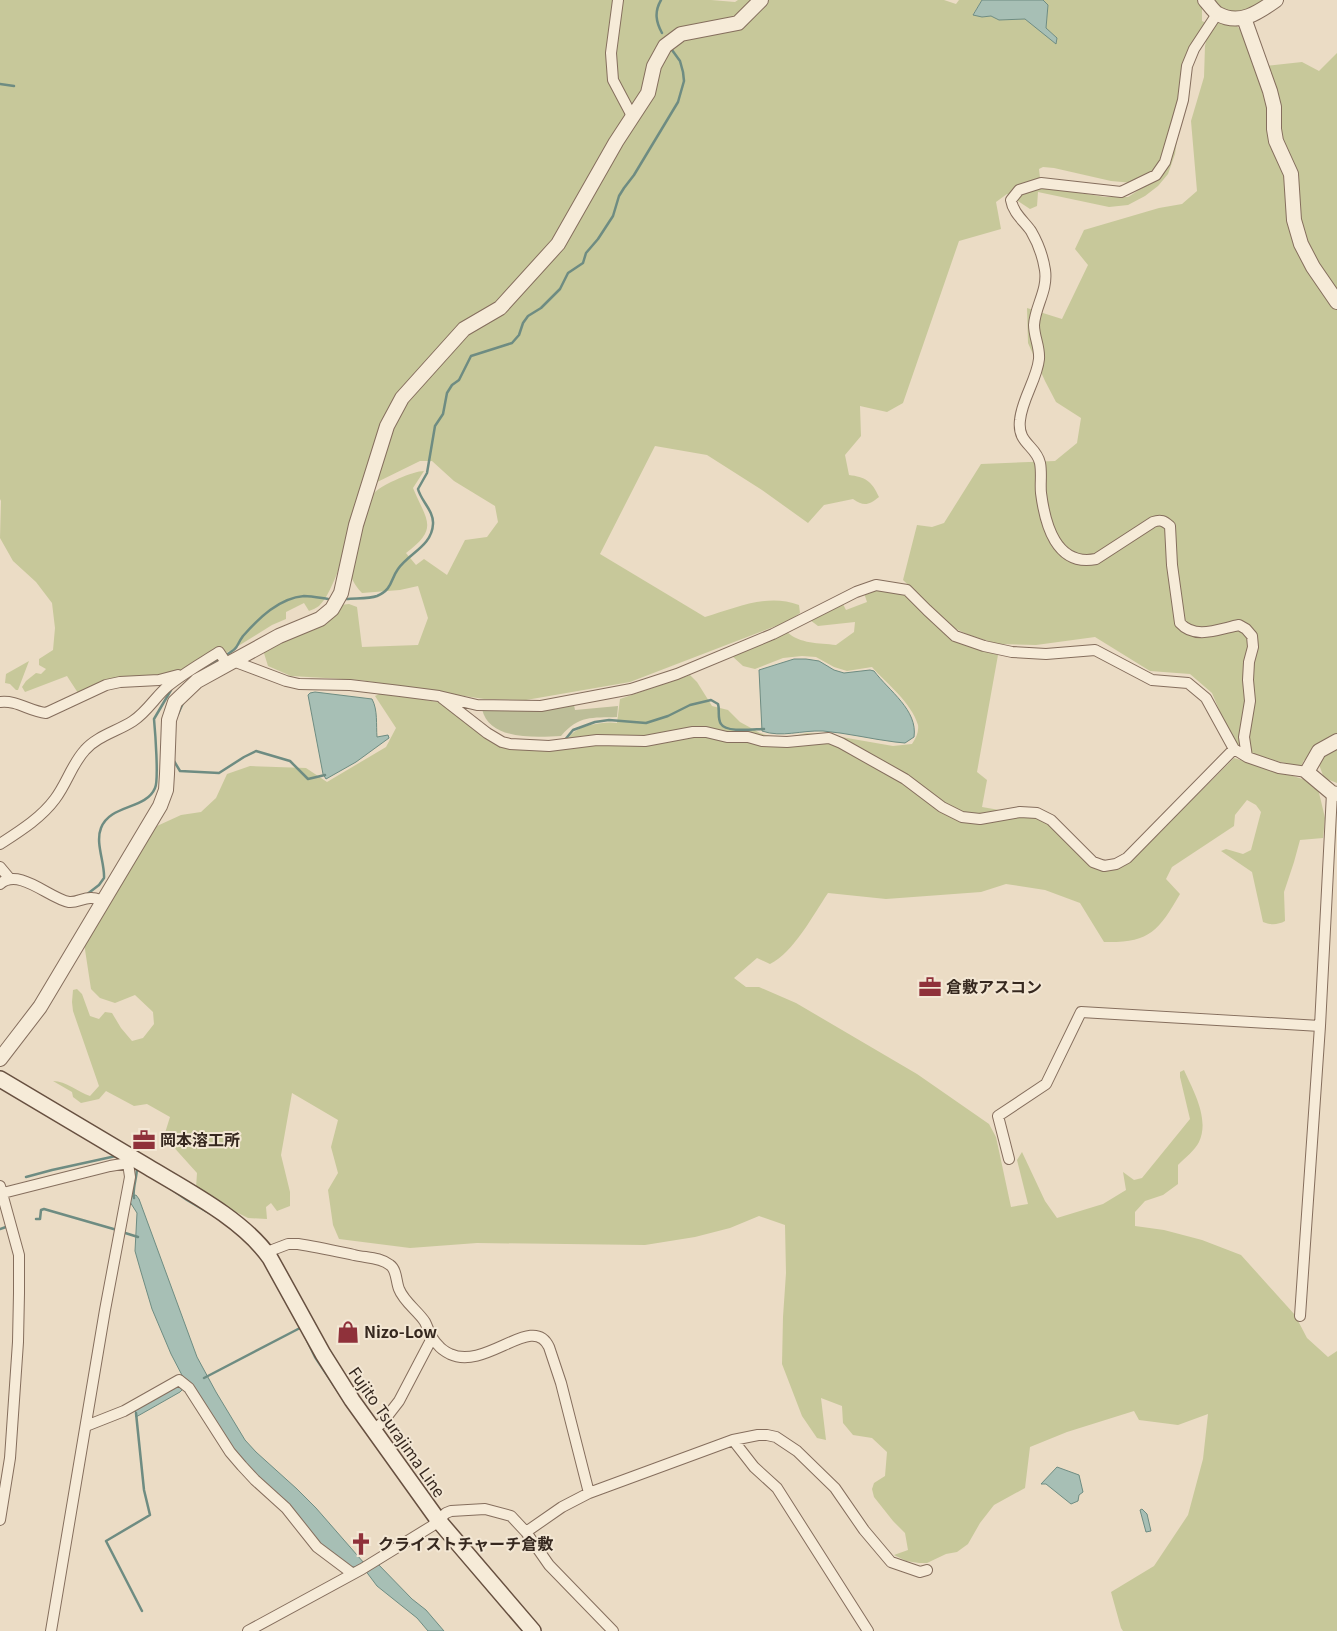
<svg xmlns="http://www.w3.org/2000/svg" width="1337" height="1631" font-family="Georgia,'Noto Sans JP',serif">
  <style>
    .green { fill: #c7c89a }
    .cemetery { fill: #bdbe98 }
    .water { fill: #a7bfb5; stroke: #6e8c82 }
    .lines { fill: none; stroke-linecap: round; stroke-linejoin: round }
    .stream { stroke: #6e8c82; stroke-width: 2.5 }
    .minor-casing { stroke: #856e5d; stroke-width: 12 }
    .tertiary-casing { stroke: #856e5d; stroke-width: 16 }
    .secondary-casing { stroke: #675040; stroke-width: 18 }
    .minor { stroke: #f6ebd8; stroke-width: 10 }
    .tertiary { stroke: #f6ebd8; stroke-width: 14 }
    .secondary { stroke: #f6ebd8; stroke-width: 15 }
    .labels { text-anchor: middle; stroke-width: 4; stroke-linejoin: round; paint-order: stroke }
    .poi-label { font-size: 16px; font-weight: bold; fill: #36281f; stroke: #f3e7d4; text-anchor: start }
    .street-label { font-size: 16px; fill: #36281f; stroke: #f3e7d4 }
  </style>
  <rect width="100%" height="100%" fill="#ebdcc5"/>
  <path class="green" d="M0,0H711L735,2L738,0H944L956,4L959,0H982L973,14L982,17L991,16L999,20L1025,19L1056,43L1057,38L1046,28L1048,5L1043,0H1198L1202,6V21L1213,26L1219,20L1232,22L1240,29L1256,67L1302,62L1319,71L1337,53V783L1324,778L1318,762L1304,760L1301,767L1257,756L1238,746L1228,731L1212,693L1190,674L1150,671L1095,637L1036,645L998,644L969,635L954,628L903,580L917,525L932,527L944,523L981,464L1055,461L1077,443L1081,418L1056,402L1045,381L1028,343L1027,308L1062,319L1088,265L1075,249L1084,230L1159,208L1182,204L1197,191L1191,121L1204,77L1205,46L1208,32L1192,49L1172,129L1159,166L1154,171L1133,183L1111,181L1054,168L1043,167L1039,169L1040,178L1050,188L1105,197H1128L1153,181L1178,133L1175,154L1168,174L1158,186L1145,196L1128,205L1109,207L1038,192L1037,206L1030,209L1007,194L996,202L1001,229L959,241L903,403L887,412L860,406L861,436L845,455L849,475C865,477 872,481 879,497C869,505 864,507 853,499L824,505L808,523L762,490L707,455L655,446L600,554L705,617C736,608 767,593 799,605L800,613L789,621L630,682L526,700L484,699L360,680L291,676L268,666L263,650L340,605L349,604L357,607L362,647L418,645L428,618L418,586L400,590L362,593C358,589 351,580 351,574C352,563 369,498 375,492C384,484 413,471 424,471L413,488C426,520 440,528 406,553L416,565L424,559L447,575L465,540L487,537L498,522L495,506L454,481L432,461H420L363,489C356,514 337,590 319,606C316,608 312,610 309,611L304,603L286,612V619L272,625L235,648L164,686L153,678L78,693L67,676L25,692L22,687L26,681L36,673L41,674L46,669L39,665V659L53,650L55,628L52,603L36,582L13,561L0,538L1,501L0,499Z
    M1210,0H1265L1251,10L1233,12L1219,10Z
    M876,588L905,595L925,615L954,640L998,655L977,772L987,780L982,807L1029,815L1043,820L1049,823L1081,857L1121,866L1134,858L1234,758L1309,781L1318,789L1321,801L1325,818L1323,838L1300,840L1294,862L1284,892L1285,921C1278,925 1270,925 1263,922L1252,872L1221,851L1226,849L1243,854L1251,850L1261,812L1256,805L1247,800L1235,815L1234,826L1172,867L1166,879L1180,894C1158,932 1149,943 1104,942L1080,903L1045,890L1006,884L981,892L886,899L828,893C813,915 794,952 770,964L757,958L734,978L746,987H759L796,1003L917,1074L989,1124L996,1137L1011,1207L1028,1204L1017,1160L1022,1152L1045,1201L1057,1218L1103,1204L1126,1190L1123,1172L1134,1180L1142,1178L1190,1119L1180,1077V1072L1184,1070C1193,1090 1210,1119 1199,1142C1195,1150 1185,1158 1178,1165V1184L1163,1195L1145,1201L1135,1212V1226L1164,1230L1202,1240L1241,1255L1295,1315L1307,1338L1328,1357L1337,1351V1631H1123L1121,1628L1111,1592L1154,1566L1188,1515L1203,1459L1208,1414L1178,1425L1139,1420L1134,1411L1067,1432L1030,1447L1025,1488L994,1505L980,1523L968,1544L957,1552L946,1554L927,1563H919L906,1561L894,1555L908,1550L905,1533L893,1521L874,1497L872,1489L874,1483L885,1476L887,1452L872,1438L853,1435L843,1423L842,1406L821,1398L826,1440L817,1438L802,1416L782,1364L783,1317L786,1273L785,1225L759,1216L730,1228L695,1237L645,1245L477,1243L410,1248L339,1239L333,1225L328,1190L338,1173L331,1147L338,1120L292,1093L281,1155L290,1192V1206L277,1211L271,1203L266,1207L267,1219L248,1218L216,1202L196,1188L197,1173L170,1143L165,1133L170,1117L147,1104L134,1106L106,1091L99,1099L81,1103L73,1097L72,1092L53,1081C66,1081 78,1092 90,1096L99,1086L73,1011L72,1002L73,990L77,989L82,994L90,1016L99,1019L105,1012L112,1013L121,1028L132,1041L143,1038L154,1024L153,1012L135,995L115,1003L100,998L91,989L84,943L128,868L157,826L181,815L201,812L216,798L227,774L250,766L306,768L327,782L386,747L396,728L375,696L381,693L438,702L500,746L563,744C567,740 570,735 574,732C583,725 606,721 617,723L620,699L690,675L697,682L712,706L728,710L740,722L760,733L779,739L807,733L824,734L893,746L912,744C916,738 919,732 918,725C911,702 887,684 872,667L847,671L834,667L816,657L802,656L783,658L755,669L743,666L731,655L787,632C800,644 819,643 836,645L854,632L855,622L818,626L810,620L843,604L846,610L867,602L864,593Z
    M29,661L18,690H16L10,684L5,683L6,674Z"/>
  <path class="cemetery" d="M574,705L575,710L618,706L617,717C592,718 579,715 561,736C536,737 489,741 482,709L519,711Z"/>
  <path class="water" d="M982,0H1043L1048,5L1046,28L1057,38L1056,44L1025,19L999,20L991,16L982,17L973,15Z
    M794,659H806L819,661L834,670L844,673L870,670L874,671C889,691 918,710 914,737L905,743L895,742C871,739 847,733 823,731C801,730 782,738 762,731L759,670Z
    M315,692L372,699C378,710 376,725 377,737L388,735L389,738L356,762L326,779L323,774L308,695L310,693Z
    M136,1195L139,1199L197,1357L216,1392L245,1440L256,1452L297,1489L316,1508L364,1563L358,1567H349L323,1548L232,1450L184,1379L171,1354L152,1309L141,1272L135,1251L137,1213L130,1202L132,1196Z
    M178,1383L184,1388L180,1392L136,1417L135,1408Z
    M1057,1467L1079,1475L1083,1492L1079,1495L1078,1501L1071,1504L1046,1484H1041Z
    M1142,1509L1147,1514L1151,1531L1146,1532L1140,1510Z
    M377,1563L412,1599L426,1610L444,1631H428L417,1618L377,1586L365,1570Z"/>
  <g class="lines">
    <path class="stream" d="M661,0C654,12 656,22 662,33
      M0,84L14,86
      M346,599C356,598 369,599 377,596C393,589 390,580 398,569C409,553 432,546 433,524C434,511 421,501 418,489L427,473L435,426L443,414L447,393L452,385L459,380L471,356L512,343L519,335L523,323L528,316L541,308L560,289L568,273L583,263L586,253L598,239L613,216L619,196L624,188L634,175L678,102L684,81L683,72L680,61L672,50
      M226,655C240,647 235,647 243,636C259,618 279,598 304,596C312,596 321,598 328,599
      M197,671L221,658
      M178,714L183,703
      M564,741L573,730L595,722L609,720L646,723L668,716L690,705L711,700L718,704C720,710 717,718 721,724C726,733 755,729 764,729
      M174,761L180,771L219,773L244,757L256,751L290,761L308,779L325,775
      M86,895L99,885L104,878C105,863 95,843 101,828C110,804 146,810 155,788C159,780 155,730 154,719L171,690
      M26,1177L52,1170L116,1156
      M171,1189L187,1200L209,1213
      M134,1198C132,1190 137,1177 137,1168
      M36,1219H40L41,1210L44,1209L117,1230
      M0,1229L6,1227
      M122,1232L138,1237
      M305,1336L315,1357L345,1402
      M204,1378L300,1328
      M136,1413L144,1490L150,1515L106,1541L142,1611"/>
    <defs>
      <path id="minor" d="M618,0L611,53L613,80L632,116
        M1217,14L1194,49L1187,66L1183,100L1177,121L1165,162L1156,175L1121,192L1041,183L1019,190L1011,200C1013,213 1024,221 1031,231C1038,243 1043,257 1045,270C1048,291 1035,306 1034,325C1034,337 1040,347 1039,359C1037,379 1022,399 1020,420C1017,444 1036,445 1040,463C1042,473 1040,484 1041,493C1045,524 1056,567 1096,559L1153,522C1161,519 1164,521 1170,526L1172,565L1180,623C1195,640 1219,629 1239,625L1246,629L1252,636L1253,647L1249,662L1248,680L1250,701L1244,737L1247,757
        M233,661L286,681L299,684L350,685L400,691L439,696L477,705L541,706L631,689L677,674L773,634L856,592L876,585L907,590L927,610L955,636L984,646L1012,652L1046,654L1095,650L1152,680L1188,683L1206,698L1234,749L1247,757L1279,768L1307,772
        M442,698L487,733L502,742L510,744L549,746L597,740L645,741L693,732H706L727,737H748L762,741L787,742L829,738L841,743L905,779L942,807L962,817L980,819L1020,812L1037,813L1051,820L1093,862L1104,866L1116,864L1127,858L1234,749
        M0,702C17,700 29,711 46,713L106,685L120,682L159,680L178,675
        M0,844C20,831 41,818 55,799C67,783 72,764 85,750C97,736 118,731 133,721C148,711 155,697 168,686C184,673 202,663 219,652L227,664
        M0,867L10,879
        M0,884C19,867 50,899 69,902C77,903 84,897 92,898C96,898 100,900 104,901
        M1009,1159L998,1116L1046,1084L1081,1012L1320,1026
        M0,1186L19,1255V1293L18,1342L10,1458L0,1520
        M3,1193L110,1166L128,1163
        M267,1252L288,1244H298C317,1247 335,1251 354,1255C366,1258 380,1257 390,1265C397,1270 396,1282 399,1289C404,1302 418,1311 425,1322C429,1330 431,1339 438,1345C441,1349 446,1352 450,1354C486,1371 533,1312 549,1347L561,1383L589,1493
        M1300,1316L1320,1026L1332,793
        M86,1426L124,1411L179,1380L189,1388L230,1452L242,1466L255,1480L286,1508L317,1547L353,1574
        M374,1429L382,1423L399,1401L432,1338
        M733,1440L754,1467L777,1488L868,1631
        M526,1532L562,1507L589,1493L733,1440L758,1435H767L776,1437L797,1451L835,1488L864,1530L891,1562L920,1572L927,1570
        M51,1631L105,1310L130,1177L128,1163L131,1157
        M248,1631L362,1569L432,1526L446,1513L451,1511L485,1509L511,1516L526,1532L549,1565L613,1631"/>
      <path id="tertiary" d="M1205,0C1209,4 1213,11 1218,14C1240,26 1259,12 1276,0
        M1244,18L1270,91L1274,107V129L1276,141L1291,174L1294,220L1301,244L1313,267L1337,302
        M1337,741L1319,751L1307,772L1332,793L1337,794
        M0,1059L40,1007L160,806L166,790L167,774L169,720L175,702L197,681L279,636L320,619L332,609L341,593L356,525L387,426L402,398L464,329L500,308L558,244L616,142L648,93L654,66L665,46L681,34L738,23L761,0"/>
      <path id="secondary" d="M0,1079C49,1108 99,1138 148,1167C188,1191 244,1220 270,1258L323,1354L352,1400L438,1520L533,1631"/>
    </defs>
    <use href="#minor" class="minor-casing"/>
    <use href="#tertiary" class="tertiary-casing"/>
    <use href="#secondary" class="secondary-casing"/>
    <use href="#minor" class="minor"/>
    <use href="#tertiary" class="tertiary"/>
    <use href="#secondary" class="secondary"/>
  </g>
  <defs>
    <symbol id="office-bare" viewBox="-9 -9 18 18"><path d="M-6-3h4V-5.5h4V-3h4V5H-6ZM-1-4.5V-3h2v-1.5ZM-6 0V1H6V0Z" fill="#8f313a" stroke="#f3e7d4" stroke-width="2.5" paint-order="stroke"/></symbol>
    <symbol id="shop-bare" viewBox="-9 -9 18 18"><path d="M-5-2.5h2.3a2.7 3.5 0 0 1 5.4 0H5L5.5 6h-11ZM-1.5-2.5h3a1.5 2.3 0 0 0-3 0Z" fill="#8f313a" stroke="#f3e7d4" stroke-width="2.5" paint-order="stroke"/></symbol>
    <symbol id="church-bare" viewBox="-9 -9 18 18"><path d="M-1.2-6h2.4v3.5h3.3v2.4h-3.3V6h-2.4V-.1h-3.3v-2.4h3.3Z" fill="#8f313a" stroke="#f3e7d4" stroke-width="2.5" paint-order="stroke"/></symbol>
  </defs>
  <g fill-rule="evenodd">
    <use href="#office-bare" x="914" y="971" width="32" height="32"/>
    <use href="#office-bare" x="128" y="1124" width="32" height="32"/>
    <use href="#shop-bare" x="332" y="1316" width="32" height="32"/>
    <use href="#church-bare" x="345" y="1528" width="32" height="32"/>
  </g>
  <g class="labels">
    <g class="poi-label">
      <text x="946" y="993">倉敷アスコン</text>
      <text x="160" y="1146">岡本溶工所</text>
      <text x="364" y="1338">Nizo-Low</text>
      <text x="378" y="1550">クライストチャーチ倉敷</text>
    </g>
    <g class="street-label">
      <text transform="translate(397 1432) rotate(55)" y="6">Fujito Tsurajima Line</text>
    </g>
  </g>
</svg>
